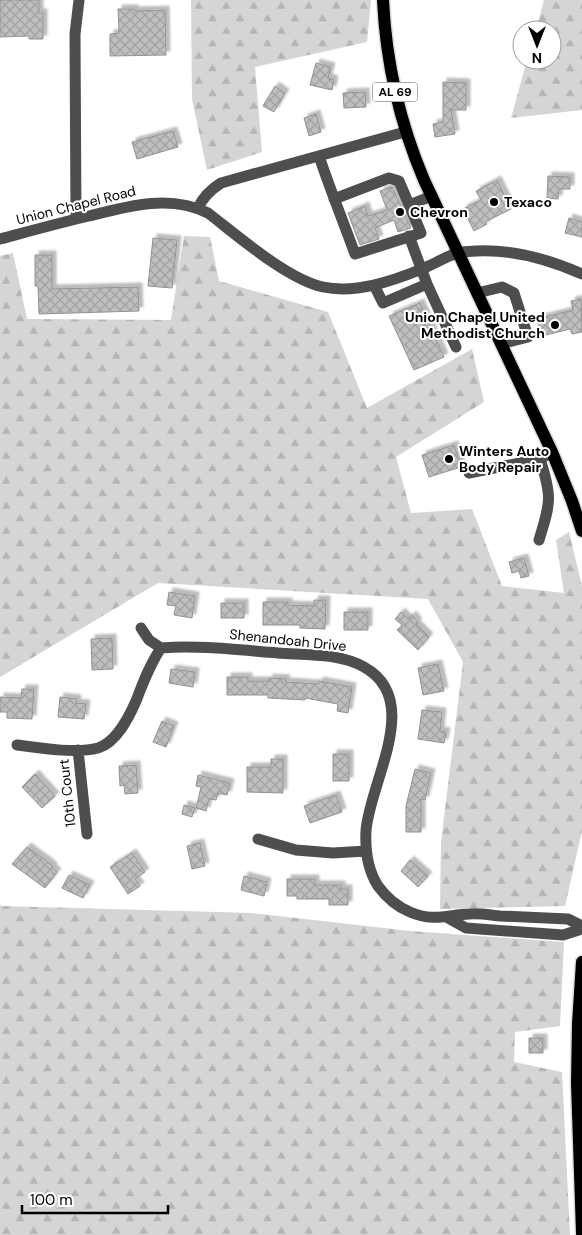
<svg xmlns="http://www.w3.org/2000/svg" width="582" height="1235" font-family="'DM Sans',sans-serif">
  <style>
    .forest { fill: url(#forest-firs) }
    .building { fill: url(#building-cross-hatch); stroke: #929292; filter: url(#shadow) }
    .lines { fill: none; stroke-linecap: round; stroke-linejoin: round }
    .major-casing { stroke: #dbdbdb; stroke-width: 15 }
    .minor { stroke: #4e4e4e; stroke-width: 11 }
    .major { stroke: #000; stroke-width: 12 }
    .poi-dot { fill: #000; stroke: #fff; stroke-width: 2 }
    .labels { text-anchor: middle; stroke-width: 4; stroke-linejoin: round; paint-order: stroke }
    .shield { fill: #fff; stroke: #4c4c4c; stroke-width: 1 }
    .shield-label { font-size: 12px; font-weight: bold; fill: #000 }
    .poi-label { font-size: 14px; font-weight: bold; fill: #000; stroke: #fff; text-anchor: start }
    .street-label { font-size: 14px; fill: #000; stroke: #fff }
  </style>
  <defs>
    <pattern id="forest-firs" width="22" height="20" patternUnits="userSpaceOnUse" patternTransform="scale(1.25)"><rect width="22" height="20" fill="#d5d5d5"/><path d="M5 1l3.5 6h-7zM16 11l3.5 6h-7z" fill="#b5b5b5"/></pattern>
    <pattern id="building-cross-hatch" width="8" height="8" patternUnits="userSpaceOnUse" patternTransform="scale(1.25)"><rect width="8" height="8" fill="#bebebe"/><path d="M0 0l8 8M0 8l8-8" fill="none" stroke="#a2a2a2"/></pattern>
    <filter id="shadow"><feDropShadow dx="4" dy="-4" stdDeviation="1" flood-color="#0004"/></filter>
  </defs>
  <rect width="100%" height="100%" fill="#fff"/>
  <path class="forest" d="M191,0H371L367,42L255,67L262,152L207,170L192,99Z
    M544,0H582V110L511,118L527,60H552V30H536Z
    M184,236L210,237L219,281L328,312L367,408L472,349L484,402L396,457L411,513L472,509L502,586L564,593L556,540L569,532L582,586V831L565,906L440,909L441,842L463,662L428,599L158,583L0,677V256L13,253L27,319L171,320Z
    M0,903L1,906L252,913L410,931L564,942L560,1026L515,1032L514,1062L562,1072L570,1235H0Z"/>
  <path class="building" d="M0,0H39V13H43V39H29V36L0,37Z
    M118,9H134L135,11L165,10L166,55L110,56V34L119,33Z
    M316,63L331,67L328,78L334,80L332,90L310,85Z
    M443,82L466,83V110H451L455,134L435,137L433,124L443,122Z
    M275,86L285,93L274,112L263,106Z
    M365,92L366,107L344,108L343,93Z
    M316,114L321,132L309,136L304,118Z
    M173,131L178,147L137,159L132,142Z
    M548,176L570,177V189H559L558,199L547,198Z
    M497,180L511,209L485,222L487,224L474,231L463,209L481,200L476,191Z
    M392,187L411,228L398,232L394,220L375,228L379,239L360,245L348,213L365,206L368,216L387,210L380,191Z
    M569,218L582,222V237L565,233Z
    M153,238L177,240L172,288L148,286Z
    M35,255H52V289L138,287L139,311L39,314L38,286H35Z
    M581,299L582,332L572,334L570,329L542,336L537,319L573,310L571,301Z
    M420,303L444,357L414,370L389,316Z
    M454,445L461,467L429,477L422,455Z
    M524,558L529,576L521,578L519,571L512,573L509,562Z
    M169,592L195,596L192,618L174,615L176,606L167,605Z
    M314,600H326L325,629L300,628V625H263V602H288V605L314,606Z
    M221,603H244V618H221Z
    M344,612H368V630H344Z
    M401,612L408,619L412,615L418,622L416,624L429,637L418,650L397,630L402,625L395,619Z
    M112,638L113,669L92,670L91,639Z
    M438,664L444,691L423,695L418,668Z
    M171,669L195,672L193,687L169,683Z
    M227,677H248V681H269V678L286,679L285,682L319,684V681L352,687L348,713L337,711L338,704L305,698V700L268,698V695H227Z
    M22,689H34L32,719L7,718V712H0V697L21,698Z
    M60,697L77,699L76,703L86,704L84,719L58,717Z
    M422,710L442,712L440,731L446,732L444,743L418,739Z
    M162,721L174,726L166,747L153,742Z
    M333,754H349V781H333Z
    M271,759H283V793L247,792V767H271Z
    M136,765L138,793L125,794L124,785L120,786L119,766Z
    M415,769L431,773L425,800L421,799V832H406V806Z
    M35,774L55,796L42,808L22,787Z
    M198,775L230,783L227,795L218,793L216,800L209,799L206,811L196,808L201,787L196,786Z
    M336,795L342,812L310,823L304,806Z
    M184,805L195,808L192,817L182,814Z
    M200,843L205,866L192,869L187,846Z
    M27,847L49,863L53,867L52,868L57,872L45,888L12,864Z
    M132,853L145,872L135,879L140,886L128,894L110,867Z
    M410,860L428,876L418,887L401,871Z
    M69,875L90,885L83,898L62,888Z
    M244,876L267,882L264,896L241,890Z
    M287,879H315V885H341V889H348V905H329V899H297V896H287Z
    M529,1038H543V1053H529Z"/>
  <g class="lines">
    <defs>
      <path id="major" d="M383,0C386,64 399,121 424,180L552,452L572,501L582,531
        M582,962L578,1024L577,1083L582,1233"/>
    </defs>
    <use href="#major" class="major-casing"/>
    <path class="minor" d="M319,156C330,189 343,221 355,254L421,233L399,181L389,178L334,199
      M409,205L432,196
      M198,208C203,197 210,190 221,183L405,132
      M76,219L75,34L79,0
      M409,236L427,284L456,347
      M0,239C30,231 59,223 89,216C128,206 170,194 208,213C238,236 287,279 323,287C356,294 392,281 422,269C434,264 445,257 457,253C463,251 469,252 476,251C513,249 548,259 582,274
      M374,285L383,303L427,284
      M477,293L502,287L514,293L528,337L501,344
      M469,473L540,459
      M539,540C551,502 552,496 540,459L552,452
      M141,628L149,640L161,648C200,645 239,650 278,653C306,655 339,653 364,667C424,700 369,783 366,831C365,851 367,869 378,886C386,897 398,907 410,912C433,922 447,915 469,914C479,913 490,915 500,916C522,917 545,918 568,919L582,926
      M17,745C39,748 76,754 98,748C117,742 129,717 136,701C143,683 150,664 161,648
      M78,750L87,834
      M258,839L296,850L333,853L366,851
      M448,918L466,928L563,935L582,929"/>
    <use href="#major" class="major"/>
  </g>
  <g class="poi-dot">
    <circle cx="494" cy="202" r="5"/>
    <circle cx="400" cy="212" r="5"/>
    <circle cx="555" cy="325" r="5"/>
    <circle cx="449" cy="459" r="5"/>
  </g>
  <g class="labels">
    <rect class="shield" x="372.5" y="82.5" width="45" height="19" rx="4"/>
    <g class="shield-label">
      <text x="395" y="96">AL 69</text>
    </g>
    <g class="poi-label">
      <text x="504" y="207">Texaco</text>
      <text x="410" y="217">Chevron</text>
      <text x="545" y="322" text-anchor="end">Union Chapel United<tspan x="545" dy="16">Methodist Church</tspan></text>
      <text x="459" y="456">Winters Auto<tspan x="459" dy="16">Body Repair</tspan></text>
    </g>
    <g class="street-label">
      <text transform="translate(76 205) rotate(-14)" y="5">Union Chapel Road</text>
      <text transform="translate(288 640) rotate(6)" y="5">Shenandoah Drive</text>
      <text transform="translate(67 793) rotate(-96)" y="5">10th Court</text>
    </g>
  </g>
  <g transform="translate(537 45) rotate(180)"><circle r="24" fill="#ffffff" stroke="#999999"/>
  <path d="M0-4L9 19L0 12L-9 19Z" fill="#000000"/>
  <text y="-8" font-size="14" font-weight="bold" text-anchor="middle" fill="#000000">N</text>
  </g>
  <path d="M22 1205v8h146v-8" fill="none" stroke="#000000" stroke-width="2.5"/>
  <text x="30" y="1205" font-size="15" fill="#000000" stroke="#ffffff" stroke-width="4" paint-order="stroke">100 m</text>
</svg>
